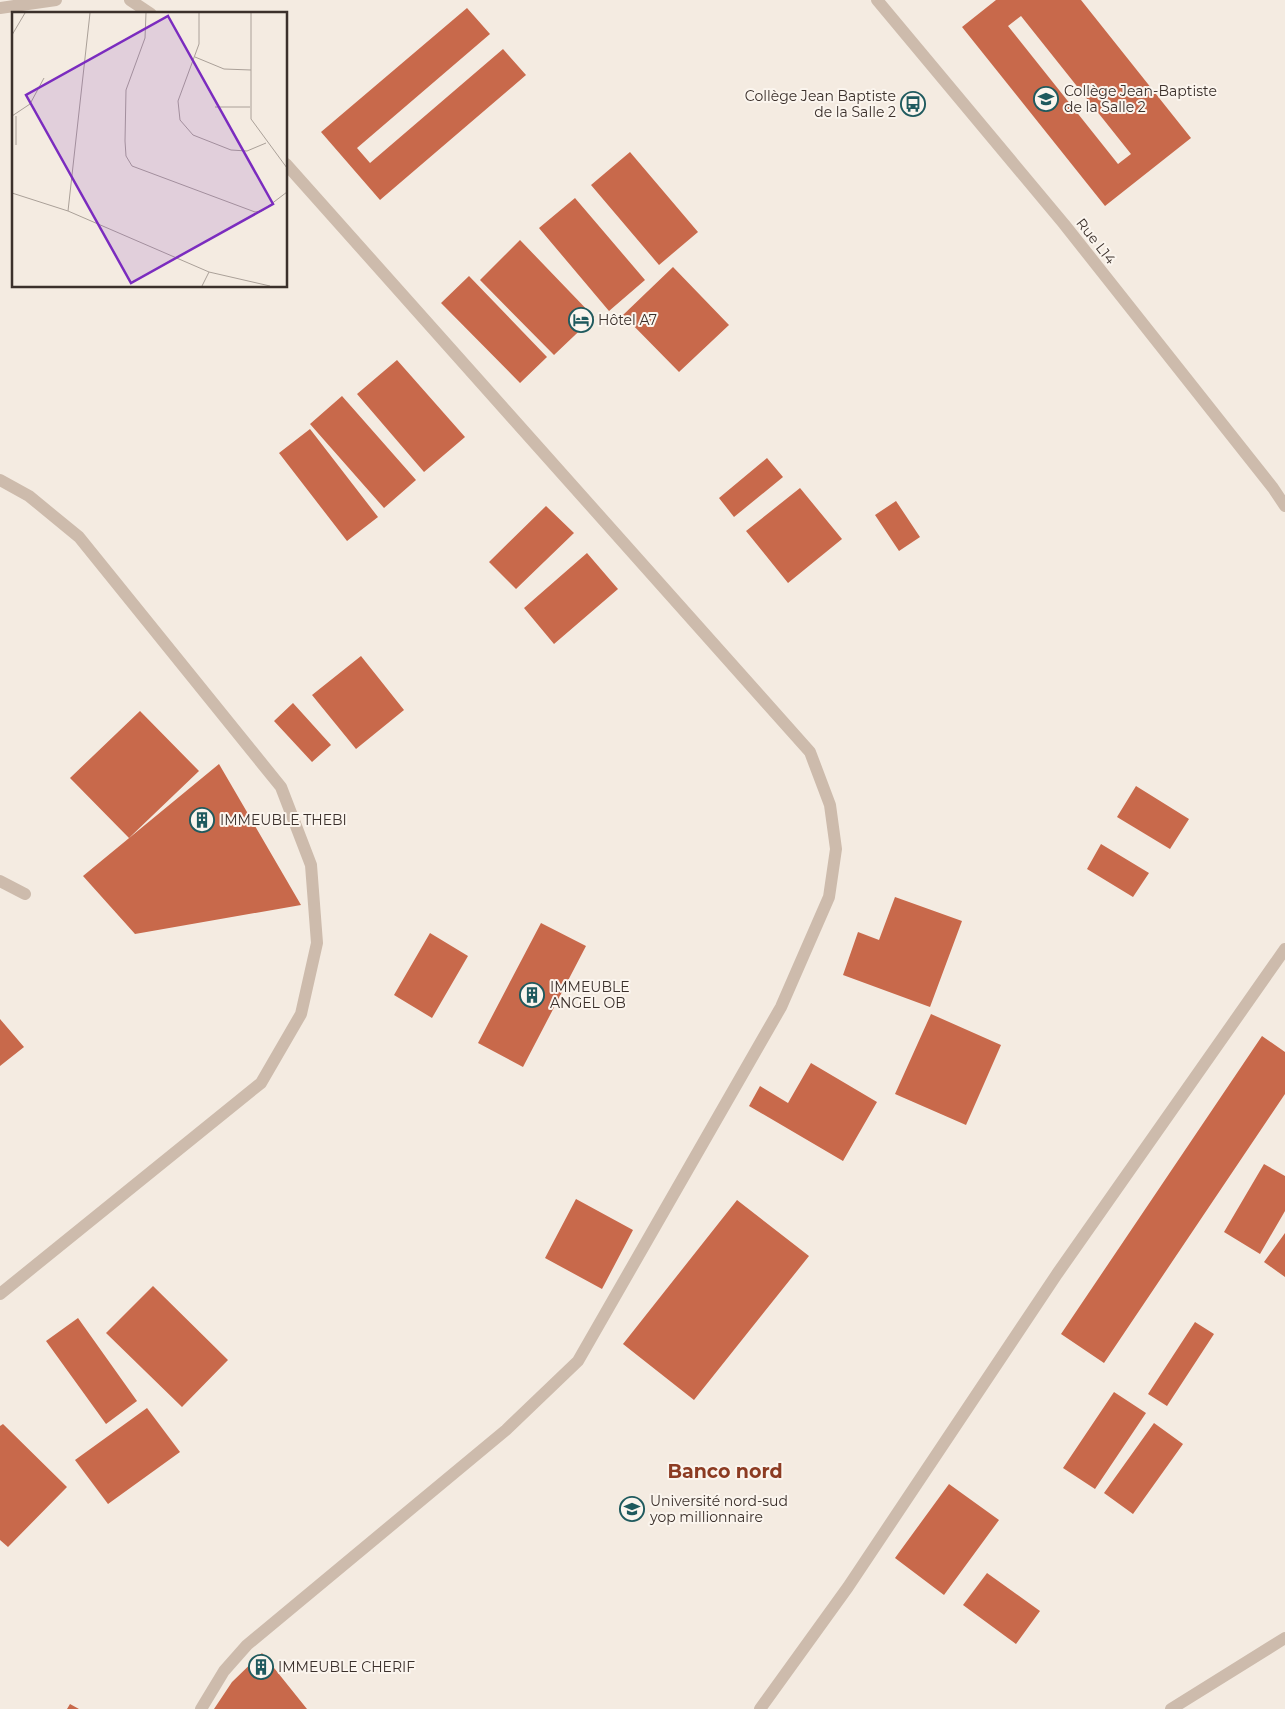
<svg xmlns="http://www.w3.org/2000/svg" width="1285" height="1709" font-family="Montserrat,sans-serif">
  <style>
    .building { fill: #c8694b; fill-rule: evenodd }
    .lines { fill: none; stroke-linecap: round; stroke-linejoin: round }
    .minor { stroke: #cdbbac; stroke-width: 12 }
    .labels { text-anchor: middle; stroke-width: 4; stroke-linejoin: round; paint-order: stroke }
    .poi-label { font-size: 14px; fill: #3b302b; stroke: #fbf5ee; text-anchor: start }
    .street-label { font-size: 14px; fill: #3b302b; stroke: #fbf5ee }
    .district-label { font-size: 19px; font-weight: bold; fill: #8c3b22; stroke: #fbf5ee }
    .inset-road { fill: none; stroke: #aaa098; stroke-width: 1 }
    .view { fill: #7b2cbf; fill-opacity: 0.15; stroke: #7b2cbf; stroke-width: 2.5 }
    .inset-edge { fill: none; stroke: #3b302b; stroke-width: 2.5 }
  </style>
  <rect width="100%" height="100%" fill="#f4ebe1"/>
  <path class="building" d="M996,0H1081L1191,138L1105,206L962,27ZM1021,16L1131,154L1118,164L1008,26Z
    M467,8L490,34L357,148L370,163L503,49L526,75L380,200L321,132Z
    M630,152L698,232L659,265L591,185Z
    M575,198L645,280L609,311L539,228Z
    M520,240L594,317L554,355L480,280Z
    M673,267L729,325L679,372L623,315Z
    M469,276L547,357L520,383L441,303Z
    M397,360L465,437L424,472L357,394Z
    M342,396L416,480L384,508L310,424Z
    M310,429L378,517L347,541L279,453Z
    M767,458L783,477L734,517L719,498Z
    M800,488L842,539L788,583L746,531Z
    M896,501L920,537L899,551L875,515Z
    M546,506L574,533L516,589L489,562Z
    M587,553L618,589L554,644L524,608Z
    M361,656L404,710L356,749L312,695Z
    M293,703L331,745L312,762L274,721Z
    M140,711L199,771L129,838L70,778Z
    M219,764L301,905L135,934L83,876Z
    M1136,786L1189,819L1170,849L1117,817Z
    M1101,844L1149,873L1133,897L1087,869Z
    M895,897L962,921L930,1007L843,975L858,932L879,940Z
    M541,923L586,946L523,1067L478,1043Z
    M430,933L468,956L432,1018L394,995Z
    M931,1014L1001,1045L966,1125L895,1094Z
    M0,1019L24,1047L0,1066Z
    M1262,1036L1285,1052V1094L1104,1363L1061,1334Z
    M811,1063L877,1102L843,1161L749,1106L760,1086L788,1103Z
    M1264,1164L1285,1176V1211L1260,1254L1224,1232Z
    M576,1199L633,1230L602,1289L545,1258Z
    M737,1200L809,1256L694,1400L623,1344Z
    M1285,1233V1277L1264,1262Z
    M153,1286L228,1360L182,1407L106,1333Z
    M78,1318L137,1401L106,1424L46,1341Z
    M1195,1322L1214,1334L1167,1406L1148,1394Z
    M1114,1392L1146,1413L1095,1489L1063,1468Z
    M147,1408L180,1452L108,1504L75,1460Z
    M1154,1423L1183,1444L1133,1514L1104,1493Z
    M3,1424L67,1487L8,1547L0,1540V1426Z
    M949,1484L999,1520L944,1595L895,1558Z
    M987,1573L1040,1611L1016,1644L963,1605Z
    M262,1653L307,1709H214L232,1682Z
    M70,1704L79,1709H67Z"/>
  <g class="lines">
    <path class="minor" d="M130,0L151,14
      M877,0L1064,224L1273,488L1285,506
      M0,8L56,0
      M0,480L29,496L79,537L281,787L311,865L317,943L301,1014L261,1083L0,1294
      M0,881L25,894
      M201,1709L224,1671L247,1645L506,1430L578,1361L781,1007L829,897L836,849L830,805L810,752L286,164
      M760,1709L848,1587L1057,1274L1285,949
      M1171,1709L1285,1638"/>
  </g>
  <defs>
    <symbol id="school-ring" viewBox="-11 -11 22 22"><circle r="9.5" fill="#fbf5ee" stroke="#1f5a5e" stroke-width="1.5"/><path d="M0-5L7-2L0 1L-7-2ZM-4 1L0 2.5L4 1V4Q0 6-4 4Z" fill="#1f5a5e"/></symbol>
    <symbol id="bus-ring" viewBox="-11 -11 22 22"><circle r="9.5" fill="#fbf5ee" stroke="#1f5a5e" stroke-width="1.5"/><path d="M-5-6H5V4H4V6H2V4H-2V6H-4V4H-5ZM-3.5-4V0h7V-4ZM-3.5 1.2v1.5H-2V1.2ZM2 1.2v1.5H3.5V1.2Z" fill="#1f5a5e"/></symbol>
    <symbol id="hotel-ring" viewBox="-11 -11 22 22"><circle r="9.5" fill="#fbf5ee" stroke="#1f5a5e" stroke-width="1.5"/><path d="M-6-4.5h1.5V1H6V5H4.5V3h-9V5H-6ZM-4 0a1.8 1.8 0 1 1 3.6 0ZM.5 0V-2.5h3Q6-2.5 6 0Z" fill="#1f5a5e"/></symbol>
    <symbol id="building-ring" viewBox="-11 -11 22 22"><circle r="9.5" fill="#fbf5ee" stroke="#1f5a5e" stroke-width="1.5"/><path d="M-4-6H4V6H1V3H-1V6H-4ZM-2.5-4.3h1.7v1.8h-1.7ZM.8-4.3h1.7v1.8H.8ZM-2.5-1h1.7V.8h-1.7ZM.8-1h1.7V.8H.8Z" fill="#1f5a5e"/></symbol>
    <symbol id="university-ring" viewBox="-11 -11 22 22"><circle r="9.5" fill="#fbf5ee" stroke="#1f5a5e" stroke-width="1.5"/><path d="M0-5L7-2L0 1L-7-2ZM-4 1L0 2.5L4 1V4Q0 6-4 4Z" fill="#1f5a5e"/></symbol>
  </defs>
  <g fill-rule="evenodd">
    <use href="#school-ring" x="1032" y="85" width="28" height="28"/>
    <use href="#bus-ring" x="899" y="90" width="28" height="28"/>
    <use href="#hotel-ring" x="567" y="306" width="28" height="28"/>
    <use href="#building-ring" x="188" y="806" width="28" height="28"/>
    <use href="#building-ring" x="518" y="981" width="28" height="28"/>
    <use href="#university-ring" x="618" y="1495" width="28" height="28"/>
    <use href="#building-ring" x="247" y="1653" width="28" height="28"/>
  </g>
  <g class="labels">
    <g class="poi-label">
      <text x="1064" y="96">Collège Jean-Baptiste<tspan x="1064" dy="16">de la Salle 2</tspan></text>
      <text x="896" y="101" text-anchor="end">Collège Jean Baptiste<tspan x="896" dy="16">de la Salle 2</tspan></text>
      <text x="598" y="325">Hôtel A7</text>
      <text x="220" y="825">IMMEUBLE THEBI</text>
      <text x="550" y="992">IMMEUBLE<tspan x="550" dy="16">ANGEL OB</tspan></text>
      <text x="650" y="1506">Université nord-sud<tspan x="650" dy="16">yop millionnaire</tspan></text>
      <text x="278" y="1672">IMMEUBLE CHERIF</text>
    </g>
    <g class="street-label">
      <text transform="translate(1096 241) rotate(52)" y="5">Rue L14</text>
    </g>
    <g class="district-label">
      <text x="725" y="1478">Banco nord</text>
    </g>
  </g>
  <g transform="translate(12 12)">
    <rect width="275" height="275" fill="#f4ebe1"/>
    <path class="inset-road" d="M134,1L133,26L114,78L113,129L114,144L120,154L243,200L250,199L275,180M187,1V32L166,89L168,108L181,123L219,138L235,139L254,131M239,1V107L275,156M0,23L13,1M183,45L212,57L239,58M203,95H238M0,104L18,92L32,66M4,133V104M0,181L56,199L197,260L258,274M56,199L78,1M190,274L197,260"/>
    <path class="view" d="M156,4L261,192L119,271L14,83Z"/>
    <rect width="275" height="275" class="inset-edge"/>
  </g>
</svg>
